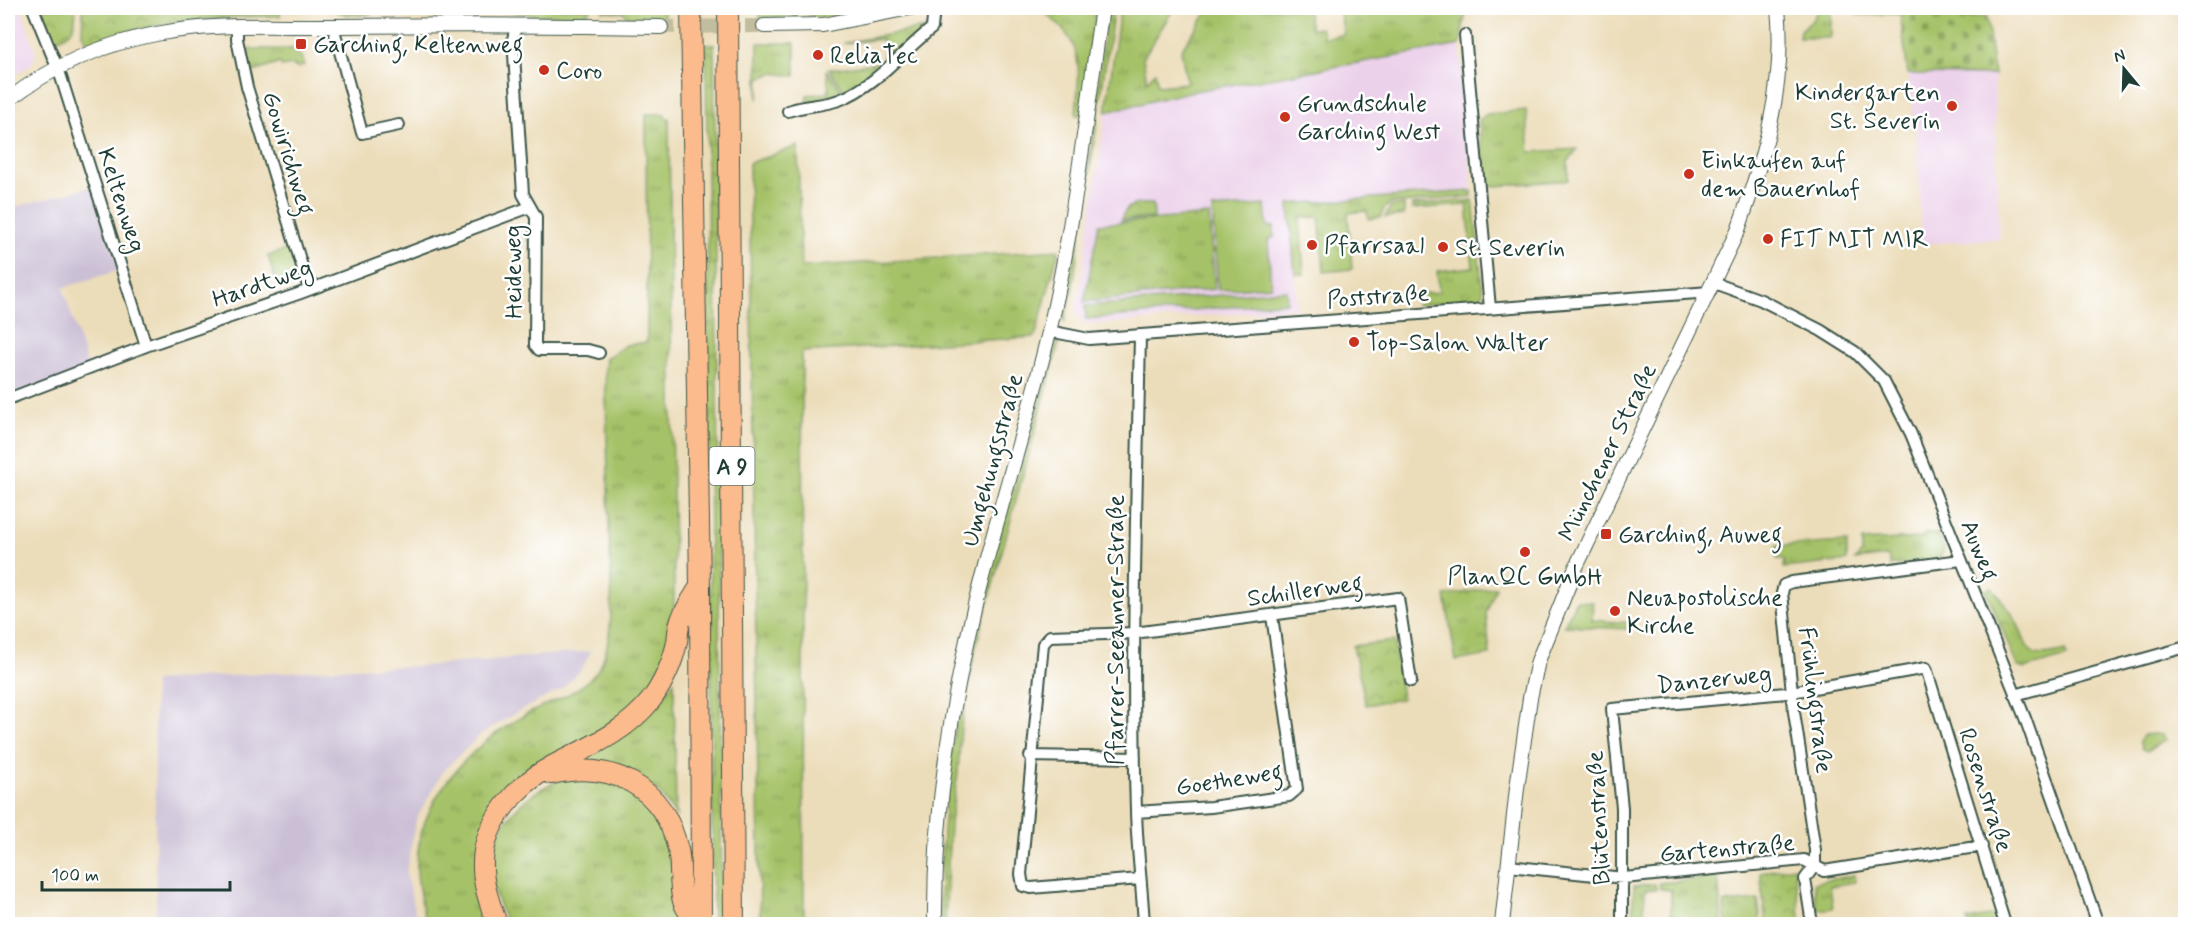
<svg xmlns="http://www.w3.org/2000/svg" width="2193" height="932" font-family="Mynerve,sans-serif">
  <style>
    .built { fill: #ecd1ea }
    .industrial { fill: #cbbfd5 }
    .grass { fill: url(#grass-tufts); stroke: #62804e; stroke-width: 1.5 }
    .cemetery { fill: url(#cemetery-stones); stroke: #62804e; stroke-width: 1.5 }
    .park { fill: url(#park-crowns); stroke: #62804e; stroke-width: 1.5 }
    .pitch { fill: #a6c268; stroke: #62804e; stroke-width: 1.5 }
    .lines { fill: none; stroke-linecap: round; stroke-linejoin: round }
    .tertiary-tunnel { stroke: #c3bd9f; stroke-width: 14; stroke-dasharray: 14 7; stroke-linecap: butt }
    .minor-casing { stroke: #3e5548; stroke-width: 14 }
    .tertiary-casing { stroke: #3e5548; stroke-width: 16 }
    .motorway-casing { stroke: #3e5548; stroke-width: 22 }
    .minor { stroke: #fff; stroke-width: 10 }
    .tertiary { stroke: #fff; stroke-width: 14 }
    .motorway { stroke: #fbbb8d; stroke-width: 20 }
    .poi-dot { fill: #c8321e; stroke: #fff; stroke-width: 2 }
    .labels { text-anchor: middle; stroke-width: 5; stroke-linejoin: round; paint-order: stroke }
    .shield { fill: #fff; stroke: #627771; stroke-width: 1.5 }
    .shield-label { font-size: 22px; font-weight: bold; fill: #1f3d34 }
    .poi-label { font-size: 24px; fill: #1f3d34; stroke: #fff; text-anchor: start }
    .street-label { font-size: 24px; fill: #1f3d34; stroke: #fff }
  </style>
  <defs>
    <pattern id="grass-tufts" width="24" height="20" patternUnits="userSpaceOnUse" patternTransform="scale(1.5)"><rect width="24" height="20" fill="#a6c268"/><path d="M3 7l-1-3M5 7V3M7 7l1-3M15 17l-1-3M17 17v-4M19 17l1-3" fill="none" stroke="#879f56"/></pattern>
    <pattern id="cemetery-stones" width="16" height="16" patternUnits="userSpaceOnUse" patternTransform="scale(1.5)"><rect width="16" height="16" fill="#a6c268"/><path d="M2 7V4a2 2 0 0 1 4 0v3zM10 15v-3a2 2 0 0 1 4 0v3z" fill="#879f56"/></pattern>
    <pattern id="park-crowns" width="20" height="18" patternUnits="userSpaceOnUse" patternTransform="scale(1.5)"><rect width="20" height="18" fill="#a6c268"/><path d="M2 6a3 3 0 1 1 6 0M12 15a3 3 0 1 1 6 0" fill="none" stroke="#879f56"/></pattern>
  </defs>
  <rect width="100%" height="100%" fill="#fff"/>
  <filter id="ink" filterUnits="userSpaceOnUse"><feTurbulence type="fractalNoise" baseFrequency=".0167" numOctaves="2"/><feDisplacementMap in="SourceGraphic" scale="12" xChannelSelector="R" yChannelSelector="G"/><feConvolveMatrix kernelMatrix="1 2 1 2 8 2 1 2 1" color-interpolation-filters="sRGB"/></filter>
  <filter id="wash" filterUnits="userSpaceOnUse"><feTurbulence type="fractalNoise" baseFrequency=".008" numOctaves="4" result="noise"/><feDisplacementMap in="SourceGraphic" scale="24" xChannelSelector="R" yChannelSelector="G"/><feGaussianBlur stdDeviation="1.35" result="paint"/><feColorMatrix in="noise" values="0 0 0 0 0 0 0 0 0 0 0 0 0 0 0 0 0 1.4 0 .05"/><feComposite in="paint" operator="in"/></filter>
  <g filter="url(#wash)">
    <rect width="100%" height="100%" fill="#ecddba"/>
    <path class="built" d="M8,8H21L36,54L32,64L8,79Z
      M1460,45L1472,190L1289,204L1297,308L1098,324L1084,322L1076,313L1106,112L1189,92Z
      M1908,74L1994,75L1999,239L1922,244L1917,140Z"/>
    <path class="industrial" d="M93,186L119,270L63,288L89,371L8,406V209Z
      M591,651L581,670L562,689L517,712L480,735L443,771L416,820L406,874L418,924H156L154,681L349,668L425,666Z"/>
    <path class="grass" d="M330,8H376V11C363,19 342,15 330,8Z
      M389,8H471V10L433,15L391,14Z
      M603,8H664V21L629,18L623,12L603,11Z
      M760,8H796L797,17L760,19Z
      M806,8H878L817,19L807,14Z
      M1038,8L1012,9L1096,8L1083,115H1076C1080,63 1085,40 1038,8Z
      M1107,8H1114L1072,291L1064,322L1062,315L1088,171Z
      M1120,8H1174L1143,58L1147,81L1155,72L1158,86L1187,83L1181,50L1210,8H1307L1311,29L1321,28L1324,38L1344,34L1339,8H1464L1465,17L1460,45L1189,92L1106,112Z
      M1819,8H1840H1831V36L1829,38H1799L1800,30L1811,22Z
      M1858,8H1887L1891,14L1858,15Z
      M925,28L908,45H903L895,52V57L874,76L870,75L854,87L853,91L846,93L829,69L884,62L882,39L843,43Z
      M758,43H795V76L773,73L760,78L758,100Z
      M706,44H714L722,924H713Z
      M250,49H295V54L301,56L304,65L297,68L292,65L282,67L280,63L251,73L247,57Z
      M827,71L845,95L807,102V95L829,93Z
      M1526,110L1530,152L1577,149L1568,162V180L1485,187L1479,120L1487,114Z
      M646,114H665V118H669L674,581V618L660,674L632,713L494,806L489,924H426C422,907 418,889 417,871C415,800 471,744 529,713C552,701 587,691 600,666C617,635 610,567 609,531C608,477 607,422 605,368L606,358L626,345L647,342Z
      M798,146L801,267L1059,250L1035,337L802,352L804,924H760L749,163Z
      M1472,191V196L1390,204L1383,210L1382,217L1368,219L1367,211L1348,213L1352,269L1324,272L1319,217L1300,218L1304,274H1295L1289,204Z
      M1473,200L1483,294L1480,300L1417,305L1415,294L1439,292L1437,271L1473,267L1467,205L1412,209V205Z
      M1404,205V215L1385,217L1391,207Z
      M1209,215L1215,289L1084,302L1099,224Z
      M1060,340L976,646L961,726L958,773L950,823L945,924H940C939,817 955,704 982,600C1004,515 1033,432 1054,346Z
      M1924,534H1938L1944,550L1940,558L1890,566L1888,556L1855,560L1862,553V541L1923,538Z
      M1847,542V561L1784,568V559H1777L1776,546Z
      M1496,587L1486,614L1490,655L1456,661L1445,596Z
      M1992,587C1998,597 2006,604 2012,614C2031,643 2019,664 2065,651L2067,657L2024,669L2017,666L1986,590Z
      M1576,601L1593,602L1592,620L1631,623V629L1564,626Z
      M674,681L676,816L659,792L577,763L660,701Z
      M578,775L634,789L662,820L674,867L675,924H506C502,910 494,895 492,880C483,827 531,784 578,775Z
      M1854,875L1855,882L1830,886L1833,908L1817,910L1814,883Z
      M1718,877L1722,924H1653V919H1671V890L1660,889L1659,883Z
      M1655,884L1656,889L1645,890L1644,916L1637,917V924H1632L1634,886Z
      M1758,900L1761,924H1726L1724,903Z
      M1995,915L1997,924H1968L1967,920Z"/>
    <path class="cemetery" d="M1890,8H1955L1956,18L1987,17L1994,75L1908,74L1900,14H1891Z"/>
    <path class="park" d="M40,8H76C75,27 74,35 54,40L50,36Z
      M83,8H310V9L280,10V16C215,17 150,21 88,44L82,34Z
      M490,8H591L584,16L535,15L490,10Z
      M1153,204L1154,218L1121,220C1126,203 1137,203 1153,204Z
      M289,249L298,274L293,280L277,285L268,256Z
      M1394,641L1402,699L1366,705L1353,646Z
      M2154,734H2162L2166,740L2147,751L2142,749L2139,741L2144,735Z
      M1794,867L1801,924H1766L1760,872Z"/>
    <path class="pitch" d="M1265,205L1267,226L1274,227V237L1268,240L1271,286L1218,290L1212,209Z
      M1286,290L1287,302L1086,319L1085,306Z"/>
  </g>
  <g filter="url(#ink)">
    <g class="lines">
      <path class="tertiary-tunnel" d="M661,27L764,26"/>
      <defs>
        <path id="minor" d="M33,8L61,77L146,346
          M333,26L362,133L399,125
          M516,26L513,39L523,194L536,217L535,345L539,350H588L599,353
          M237,27V39L247,87L309,289
          M1465,35L1490,308
          M788,111C805,105 822,106 839,100C876,86 902,52 932,28L934,8
          M1714,283L1761,300L1820,330L1855,352L1884,381L1911,434L2025,718L2098,924
          M1049,331L1089,339L1710,292
          M1140,335C1137,494 1131,652 1136,811C1137,849 1142,887 1144,924
          M8,399L146,346L298,294L530,207
          M2015,695L2186,647
          M1030,756L1135,758
          M1136,812L1211,807L1289,796L1297,789L1272,616
          M1508,866L1624,878L1804,860L1824,871L1982,846
          M1140,879L1031,888L1023,886L1021,874L1043,644L1050,636L1134,633L1398,598L1411,681
          M1622,924V808L1612,709L1786,693L1926,668L2005,924
          M1812,924L1805,879L1815,865V850L1794,712L1782,593L1784,585L1792,582L1961,560"/>
        <path id="tertiary" d="M764,26L823,25L910,8
          M8,100C51,67 102,44 156,34C215,22 278,27 338,26C446,25 553,25 661,27
          M935,924C934,836 945,746 963,659C985,549 1023,441 1049,332C1074,226 1086,116 1102,8
          M1502,924L1517,788L1530,698L1538,661L1576,567L1738,230C1764,157 1786,86 1778,8"/>
        <path id="motorway" d="M691,8L700,585L701,924
          M728,8L734,924
          M551,774C612,760 664,786 678,850C682,866 678,885 683,901C685,909 693,917 697,924
          M497,924C490,904 482,884 483,862C484,821 518,784 552,766C588,747 625,733 651,700C663,684 673,662 677,642C678,635 678,626 681,620C685,609 693,598 699,588"/>
      </defs>
      <use href="#minor" class="minor-casing"/>
      <use href="#tertiary" class="tertiary-casing"/>
      <use href="#motorway" class="motorway-casing"/>
      <use href="#minor" class="minor"/>
      <use href="#tertiary" class="tertiary"/>
      <use href="#motorway" class="motorway"/>
    </g>
  </g>
  <g class="poi-dot">
    <rect x="295" y="38" width="12" height="12" rx="3"/>
    <circle cx="818" cy="55" r="6"/>
    <circle cx="544" cy="70" r="6"/>
    <circle cx="1952" cy="106" r="6"/>
    <circle cx="1285" cy="117" r="6"/>
    <circle cx="1689" cy="174" r="6"/>
    <circle cx="1768" cy="239" r="6"/>
    <circle cx="1312" cy="245" r="6"/>
    <circle cx="1443" cy="247" r="6"/>
    <circle cx="1354" cy="342" r="6"/>
    <rect x="1600" y="528" width="12" height="12" rx="3"/>
    <circle cx="1525" cy="552" r="6"/>
    <circle cx="1615" cy="611" r="6"/>
  </g>
  <g class="labels">
    <rect class="shield" x="709.5" y="447" width="45" height="38" rx="4.5"/>
    <g class="shield-label">
      <text x="732" y="474">A 9</text>
    </g>
    <g class="poi-label">
      <text x="313" y="52">Garching, Keltenweg</text>
      <text x="830" y="63">ReliaTec</text>
      <text x="556" y="78">Coro</text>
      <text x="1940" y="100" text-anchor="end">Kindergarten<tspan x="1940" dy="28">St. Severin</tspan></text>
      <text x="1297" y="111">Grundschule<tspan x="1297" dy="28">Garching West</tspan></text>
      <text x="1701" y="168">Einkaufen auf<tspan x="1701" dy="28">dem Bauernhof</tspan></text>
      <text x="1780" y="247">FIT MIT MIR</text>
      <text x="1324" y="253">Pfarrsaal</text>
      <text x="1455" y="255">St. Severin</text>
      <text x="1366" y="350">Top-Salon Walter</text>
      <text x="1618" y="542">Garching, Auweg</text>
      <text x="1525" y="584" text-anchor="middle">PlanQC GmbH</text>
      <text x="1627" y="605">Neuapostolische<tspan x="1627" dy="28">Kirche</tspan></text>
    </g>
    <g class="street-label">
      <text transform="translate(289 153) rotate(73)" y="8">Gowirichweg</text>
      <text transform="translate(122 200) rotate(72)" y="8">Keltenweg</text>
      <text transform="translate(513 272) rotate(-91)" y="8">Heideweg</text>
      <text transform="translate(262 283) rotate(-19)" y="8">Hardtweg</text>
      <text transform="translate(1378 296) rotate(-4)" y="8">Poststraße</text>
      <text transform="translate(1607 452) rotate(-64)" y="8">Münchener Straße</text>
      <text transform="translate(992 460) rotate(-75)" y="8">Umgehungsstraße</text>
      <text transform="translate(1980 550) rotate(68)" y="8">Auweg</text>
      <text transform="translate(1305 590) rotate(-8)" y="8">Schillerweg</text>
      <text transform="translate(1115 630) rotate(-90)" y="8">Pfarrer-Seeanner-Straße</text>
      <text transform="translate(1714 679) rotate(-6)" y="8">Danzerweg</text>
      <text transform="translate(1816 700) rotate(83)" y="8">Frühlingstraße</text>
      <text transform="translate(1229 779) rotate(-9)" y="8">Goetheweg</text>
      <text transform="translate(1986 790) rotate(72)" y="8">Rosenstraße</text>
      <text transform="translate(1598 818) rotate(-93)" y="8">Blütenstraße</text>
      <text transform="translate(1727 848) rotate(-5)" y="8">Gartenstraße</text>
    </g>
  </g>
  <rect width="2193" height="932" fill="none" stroke="#fff" stroke-width="30"/>
  <g transform="translate(2124 69) rotate(341)" stroke="#ffffff" stroke-width="4.5" paint-order="stroke">
  <path d="M0-4.5L10 22L0 15L-10 22Z" fill="#1f3d34"/>
  <text y="-9" font-size="16" font-weight="bold" text-anchor="middle" fill="#1f3d34">N</text>
  </g>
  <path d="M42 881v9h188v-9" fill="none" stroke="#1f3d34" stroke-width="3"/>
  <text x="51" y="881" font-size="18" fill="#1f3d34" stroke="#ffffff" stroke-width="4.5" paint-order="stroke">100 m</text>
</svg>
